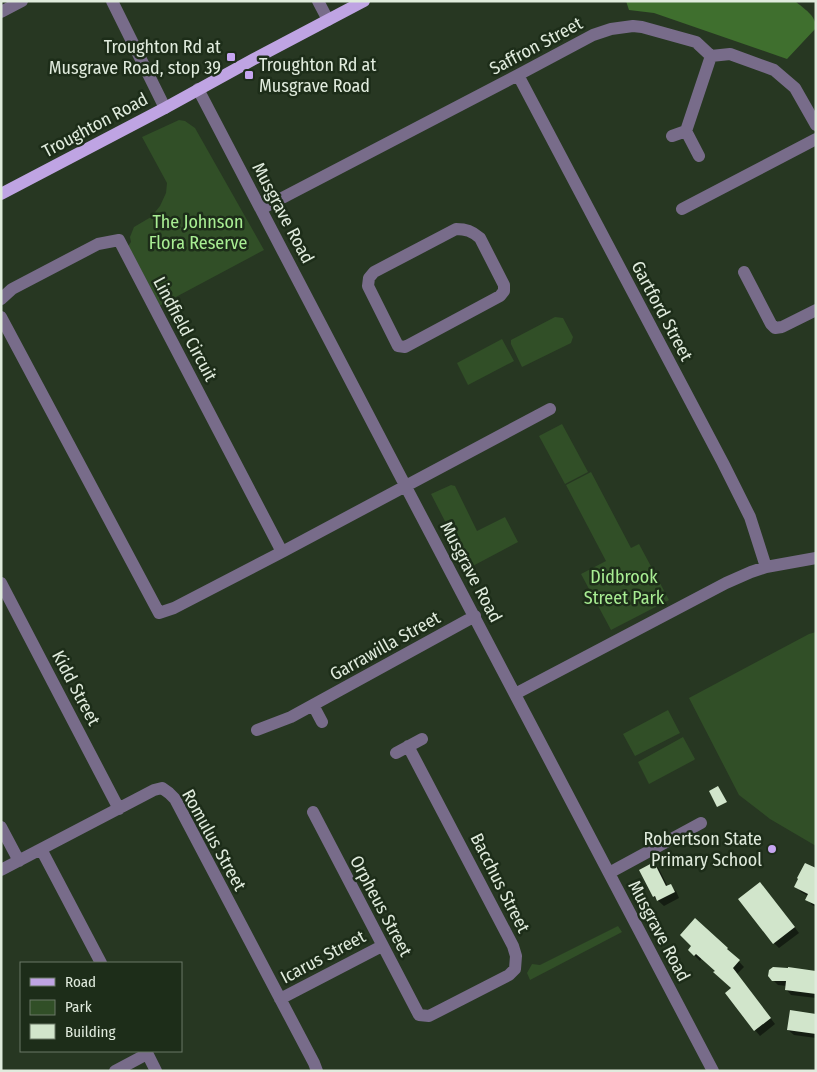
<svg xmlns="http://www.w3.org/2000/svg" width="817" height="1072" font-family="'Fira Sans Condensed',sans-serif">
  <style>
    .green { fill: #314f27 }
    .forest { fill: #3f6f2e }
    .shadow { fill: #0007 }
    .building { fill: #d1e5cb }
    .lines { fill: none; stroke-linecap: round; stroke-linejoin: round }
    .minor { stroke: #786c8a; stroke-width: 12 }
    .major { stroke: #bfa4e3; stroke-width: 12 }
    .poi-dot { fill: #c6a6f0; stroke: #1d2d19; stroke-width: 2 }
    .labels { text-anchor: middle; stroke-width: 5; stroke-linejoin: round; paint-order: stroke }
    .street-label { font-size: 18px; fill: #e0ebdd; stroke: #1d2d19 }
    .poi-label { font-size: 18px; fill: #e0ebdd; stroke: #1d2d19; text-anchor: end }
    .park-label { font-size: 18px; fill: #a8ed93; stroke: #1d2d19 }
  </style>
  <rect width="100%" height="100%" fill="#273722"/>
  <path class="green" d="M179,120L185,121L195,128L264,250L159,306L128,246L131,242L130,237L134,227L151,217L160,206L166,193L167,183L142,137Z
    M555,317L563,318L573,337L571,343L522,367L511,344V340Z
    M502,339L514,361L468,385L457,363Z
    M562,424L588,472L565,484L539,436Z
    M591,472L631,548L639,544L669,600L611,630L581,574L606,561L566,485Z
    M451,485L455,486L477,531L505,517L518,542L469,568L431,494Z
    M816,632V846L770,819L739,795L689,698L809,634Z
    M668,710L680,733L635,756L623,734Z
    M683,737L695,759L694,760L649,784L638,762Z
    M618,926L622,932L530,980L527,973L532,964L540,965Z"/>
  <path class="forest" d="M626,1H795C804,9 816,15 816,28L787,59L654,13L629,10Z"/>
  <path class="shadow" d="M654,863L659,869L668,887L670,886L676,891L679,898L664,906L654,897L641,870Z
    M816,870V907L812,905L807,899L808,896L801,892L796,886Z
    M765,889L799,933L779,948L774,943Z
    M695,920L727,949L744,967L737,974L775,1024L760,1036L755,1030L732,989L716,971L702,958L700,961L689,950L693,946Z
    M816,972V998L791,995L786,989L787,986L778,985L769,976Z
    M816,1015V1038L794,1035L788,1030Z"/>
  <path class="building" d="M718,786L727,802L717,807L709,791Z
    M654,862L666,886L671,884L675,892L657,901L655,896L653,897L639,870Z
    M805,863L816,868V905L805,900L808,894L794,887L798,879L797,878Z
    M760,882L795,927L773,944L738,899Z
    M695,918L728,948L727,949L740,960L733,968L771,1018L754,1031L725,993L731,988L713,972L715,971L696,954L694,956L688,950L691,946L680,935Z
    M773,967L788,968V967L816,971V994L785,990L786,981H772L768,976L769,970Z
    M790,1010L816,1014V1034L787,1030Z"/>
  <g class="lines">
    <path class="minor" d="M112,1L165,108
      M318,1L328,20
      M1,12L22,1
      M518,75L723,463L750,517L766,567
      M198,89L406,487L713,1071
      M686,131L711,56
      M672,136L686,131L699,156
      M261,209L518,75L593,35L611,29L633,26L642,27L696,42L711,56L730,54L774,70L795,88L816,125
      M682,209L816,139
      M456,229C466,229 472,231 480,238L504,285V291L500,296L405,347L398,346L368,286L369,278L374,272Z
      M744,272L771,324L775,328L782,327L816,310
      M1,299L12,289L98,244L119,240L282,552
      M1,317L159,613L174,608L282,552L550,409
      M1,583L119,809
      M515,694L726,583L751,572L766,567L816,558
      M313,705L322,722
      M257,730L291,717L475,616
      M396,753L422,739
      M313,812L419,1015L429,1016L509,975L515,969L516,956L513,946L408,746
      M1,827L19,861
      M41,849L101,963
      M1,870L154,790L162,788L169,793L175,799L314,1063L317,1071
      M609,873L701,823
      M280,999L382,946
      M146,1051L156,1071
      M115,1071L147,1054"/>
    <path class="major" d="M1,194L165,108L254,59L364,1"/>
  </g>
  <g class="poi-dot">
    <rect x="226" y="52" width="10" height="10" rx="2.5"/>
    <rect x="244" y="70" width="10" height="10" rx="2.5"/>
    <circle cx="772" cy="849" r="5"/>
  </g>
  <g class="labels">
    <g class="street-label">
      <text transform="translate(536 46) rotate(-28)" y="6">Saffron Street</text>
      <text transform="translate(95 125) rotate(-28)" y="6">Troughton Road</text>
      <text transform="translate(283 213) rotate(62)" y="6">Musgrave Road</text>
      <text transform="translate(662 311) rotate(62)" y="6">Gartford Street</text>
      <text transform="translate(185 329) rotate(62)" y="6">Lindfield Circuit</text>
      <text transform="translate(471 572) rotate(62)" y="6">Musgrave Road</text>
      <text transform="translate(385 646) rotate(-29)" y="6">Garrawilla Street</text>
      <text transform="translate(76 688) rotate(62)" y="6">Kidd Street</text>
      <text transform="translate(214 840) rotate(61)" y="6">Romulus Street</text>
      <text transform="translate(500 883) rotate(63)" y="6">Bacchus Street</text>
      <text transform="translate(381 906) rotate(62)" y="6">Orpheus Street</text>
      <text transform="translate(659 931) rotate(62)" y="6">Musgrave Road</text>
      <text transform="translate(323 957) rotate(-28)" y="6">Icarus Street</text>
    </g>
    <g class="poi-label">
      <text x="221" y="53">Troughton Rd at<tspan x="221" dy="21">Musgrave Road, stop 39</tspan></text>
      <text x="259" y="71" text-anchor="start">Troughton Rd at<tspan x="259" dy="21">Musgrave Road</tspan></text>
      <text x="762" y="845">Robertson State<tspan x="762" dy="21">Primary School</tspan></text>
    </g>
    <g class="park-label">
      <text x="198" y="228">The Johnson<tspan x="198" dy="21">Flora Reserve</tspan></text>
      <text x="624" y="583">Didbrook<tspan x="624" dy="21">Street Park</tspan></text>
    </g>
  </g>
  <rect width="817" height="1072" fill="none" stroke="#e0ebdd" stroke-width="5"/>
  <rect x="20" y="962" width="162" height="90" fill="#1d2d19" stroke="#6b7967"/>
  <rect x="30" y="978" width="25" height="8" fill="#bfa4e3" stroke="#6b7967"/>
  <text x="65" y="987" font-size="15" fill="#e0ebdd">Road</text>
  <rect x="30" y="1000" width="25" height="15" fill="#314f27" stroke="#6b7967"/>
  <text x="65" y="1012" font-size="15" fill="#e0ebdd">Park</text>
  <rect x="30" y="1024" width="25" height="15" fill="#d1e5cb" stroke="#6b7967"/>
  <text x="65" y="1037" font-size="15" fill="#e0ebdd">Building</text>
</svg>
